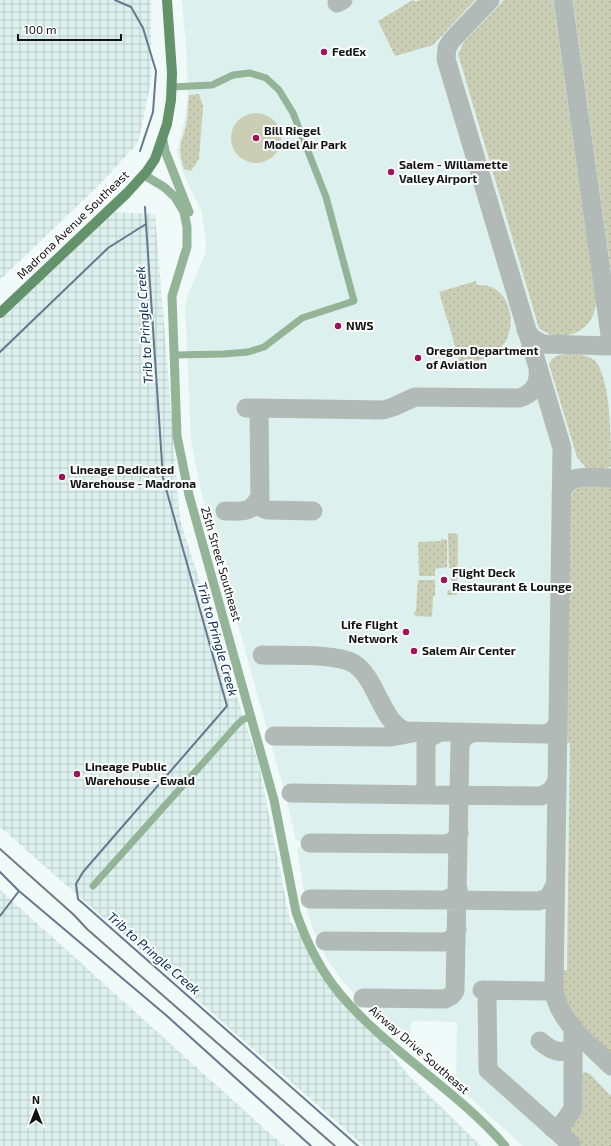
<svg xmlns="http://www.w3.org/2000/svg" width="611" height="1146" font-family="'Exo 2',sans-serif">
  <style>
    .built { fill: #dcf0ed }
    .industrial { fill: url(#industrial-grid) }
    .grass { fill: url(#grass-dots) }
    .pitch { fill: #caceb4 }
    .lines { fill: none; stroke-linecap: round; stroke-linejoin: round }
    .stream { stroke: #64788f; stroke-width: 2 }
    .taxiway { stroke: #b2bab8; stroke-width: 19 }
    .minor { stroke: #94b498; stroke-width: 7 }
    .tertiary { stroke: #94b498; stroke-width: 9 }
    .secondary { stroke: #62936a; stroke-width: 10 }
    .rail { stroke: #747a79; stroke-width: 2 }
    .poi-dot { fill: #a0135c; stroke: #fff; stroke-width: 1.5 }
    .labels { text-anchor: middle; stroke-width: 4; stroke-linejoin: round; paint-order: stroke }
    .poi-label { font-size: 12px; font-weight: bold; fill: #101312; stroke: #fff; text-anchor: start }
    .street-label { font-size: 12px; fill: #101312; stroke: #fff }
    .water-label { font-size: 13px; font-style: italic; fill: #012b55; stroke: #fff }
  </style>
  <defs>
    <pattern id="industrial-grid" width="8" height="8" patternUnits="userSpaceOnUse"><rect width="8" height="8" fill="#dcf0ed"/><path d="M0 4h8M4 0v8" fill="none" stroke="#bccdca"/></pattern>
    <pattern id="grass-dots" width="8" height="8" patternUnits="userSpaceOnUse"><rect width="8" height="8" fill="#caceb4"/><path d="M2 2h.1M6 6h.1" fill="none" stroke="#acb09a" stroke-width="1.8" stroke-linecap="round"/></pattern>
  </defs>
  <rect width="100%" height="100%" fill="#f0faf8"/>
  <path class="built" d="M182,0H611V1146H523L456,1085L457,1022L412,1021L409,1043L359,999L340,978L327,959L313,929L308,914L297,848L301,847L300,841L296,840L285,794L201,491L191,441L185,305L189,292L205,254L206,241L202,212L183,173L177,151L185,118L188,94L186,48Z"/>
  <path class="industrial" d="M0,0H151V81L138,143L100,184L0,280Z
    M108,212L155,214L180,520L259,765L290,921L408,1075L481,1146H364L0,827V318Z
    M0,890L276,1139L285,1146H0Z"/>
  <path class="grass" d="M413,0L416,2L420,0H475L433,45L395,56L378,21Z
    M504,0H553L596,301C596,331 562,346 539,328L458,54L464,42Z
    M573,0H611V272Z
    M199,94L203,106L199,159L191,171L184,169C176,143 183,143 187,120C188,112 188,103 189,95Z
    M476,281L477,285C485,285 492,286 498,291C513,303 515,332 502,346L504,350L501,353L461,366L439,292Z
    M558,355C569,354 584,353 594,360C611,376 611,440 611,466L608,468L587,469L577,457L549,364L552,359Z
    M586,485L611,486V1055L569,1010C562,997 562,984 562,970H567L570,743H566L570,497L575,490Z
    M448,533L458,534L457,595H447L448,590H451V568H449Z
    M441,539L447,540V567L435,569V576H419L418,542L441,541Z
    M418,580H435V595L433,597L432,617L416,616L414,614L416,610Z
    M585,1072L590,1074L611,1096V1146H577L565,1130L566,1126C579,1113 579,1096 577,1078Z"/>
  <path class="pitch" d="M231 138a25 25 0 1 1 50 0a25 25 0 1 1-50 0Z"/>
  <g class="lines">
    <path class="stream" d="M115,0L131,7L143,28L156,71L153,112L140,151
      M146,224L163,478L227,706L83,872L76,884L78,899L358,1146
      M0,352L108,248L146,224L145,207
      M0,872L19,891L167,1016L311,1146
      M0,916L19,891"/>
    <path class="taxiway" d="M490,0L451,41L447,48L446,59L562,448L554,989C557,1021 590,1044 611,1066
      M563,0L611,342
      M337,3L343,0
      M526,330L532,338L543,344L611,346
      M246,408L383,410L393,407L415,397L519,398C533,394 540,384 538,369
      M259,408L260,504L262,508L267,510L313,511
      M561,495C566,471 593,478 611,478
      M225,511C238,511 252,514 258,499
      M262,655C284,656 334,653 353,663C377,677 381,723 406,731L545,734L553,731L558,722
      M438,733L429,738L426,744V789L432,795L541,796L551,791L557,781
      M274,736L391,737L413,733
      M291,793L432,795
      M310,843L447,844L455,840L459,833
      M310,899L444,900L453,897L458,889
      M446,900L539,901L549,897L555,885
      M325,941L444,942L453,939L457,929
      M482,990L548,991L553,988L554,983
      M493,990L487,996L488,1070L571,1144
      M363,998L445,999L451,996L455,991L460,744L465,736L472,733
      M540,1041C551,1051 570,1060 574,1038
      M552,1128L561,1126L573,1109V1027"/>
    <path class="minor" d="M172,87L212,85L233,75L250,73L266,78L279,90L293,113L326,197L354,301L302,318L264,347L248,352L224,354L174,355
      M93,886L237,725L242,720L250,717"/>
    <path class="tertiary" d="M163,140L165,151L189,212
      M144,175L164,187L175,197L184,212L187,227V247L172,296L177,436L189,495L274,800L296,912C306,941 320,970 340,994C388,1051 457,1090 505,1146"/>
    <path class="secondary" d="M0,313L127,193L147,171L155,159L167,124L171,100L172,73L167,0"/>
    <path class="rail" d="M0,849L74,915L87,929L335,1146"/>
  </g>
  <g class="poi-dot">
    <circle cx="324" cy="52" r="4"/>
    <circle cx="256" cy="138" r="4"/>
    <circle cx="391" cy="172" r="4"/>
    <circle cx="338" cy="326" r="4"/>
    <circle cx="418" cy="358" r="4"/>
    <circle cx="62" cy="477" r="4"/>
    <circle cx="444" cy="580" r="4"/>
    <circle cx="406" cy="632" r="4"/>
    <circle cx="414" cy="651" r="4"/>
    <circle cx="77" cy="774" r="4"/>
  </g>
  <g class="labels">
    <g class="poi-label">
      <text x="332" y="56">FedEx</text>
      <text x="264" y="135">Bill Riegel<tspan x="264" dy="14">Model Air Park</tspan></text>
      <text x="399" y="169">Salem - Willamette<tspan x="399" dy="14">Valley Airport</tspan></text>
      <text x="346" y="330">NWS</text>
      <text x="426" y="355">Oregon Department<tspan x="426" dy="14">of Aviation</tspan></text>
      <text x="70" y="474">Lineage Dedicated<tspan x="70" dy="14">Warehouse - Madrona</tspan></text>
      <text x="452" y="577">Flight Deck<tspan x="452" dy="14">Restaurant &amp; Lounge</tspan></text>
      <text x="398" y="629" text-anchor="end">Life Flight<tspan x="398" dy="14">Network</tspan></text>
      <text x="422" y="655">Salem Air Center</text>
      <text x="85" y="771">Lineage Public<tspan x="85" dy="14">Warehouse - Ewald</tspan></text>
    </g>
    <g class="street-label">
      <text transform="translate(73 225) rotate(-44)" y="4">Madrona Avenue Southeast</text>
      <text transform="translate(221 564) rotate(74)" y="4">25th Street Southeast</text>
      <text transform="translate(419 1050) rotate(41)" y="4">Airway Drive Southeast</text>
    </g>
    <g class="water-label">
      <text transform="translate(144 325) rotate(-94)" y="5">Trib to Pringle Creek</text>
      <text transform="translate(218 639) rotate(74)" y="5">Trib to Pringle Creek</text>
      <text transform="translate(154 953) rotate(41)" y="5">Trib to Pringle Creek</text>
    </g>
  </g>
  <g transform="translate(36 1110)" stroke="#ffffff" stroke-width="3" paint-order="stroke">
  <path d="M0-3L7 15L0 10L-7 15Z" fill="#101312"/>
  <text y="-6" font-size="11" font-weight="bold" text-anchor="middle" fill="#101312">N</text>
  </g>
  <path d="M18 34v6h103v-6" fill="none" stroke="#101312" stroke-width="2"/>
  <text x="24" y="34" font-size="12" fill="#101312" stroke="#ffffff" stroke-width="3" paint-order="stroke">100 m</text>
</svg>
